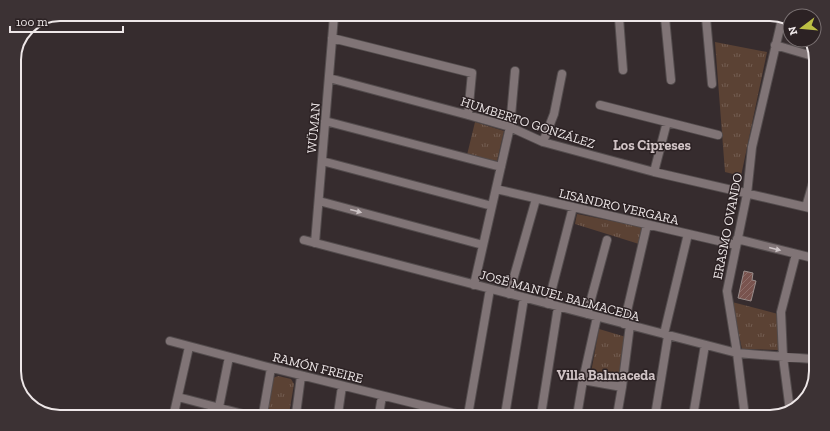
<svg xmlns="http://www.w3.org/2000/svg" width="830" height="431" font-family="'Zilla Slab',serif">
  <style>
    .grass { fill: url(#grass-tufts) }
    .building { fill: url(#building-hatch); stroke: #998d8b }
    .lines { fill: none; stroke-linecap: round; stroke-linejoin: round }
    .minor-casing { stroke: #534c4d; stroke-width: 10 }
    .minor { stroke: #807476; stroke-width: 8 }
    .oneway { fill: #cdc4c6 }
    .labels { text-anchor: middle; stroke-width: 3; stroke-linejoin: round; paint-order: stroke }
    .street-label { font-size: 13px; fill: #eee7e8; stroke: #2c2224 }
    .neighbourhood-label { font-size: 14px; font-weight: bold; fill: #d0c3c5; stroke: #2c2224 }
    .rim { fill: none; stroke: #eee7e8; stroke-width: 2 }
  </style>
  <defs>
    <pattern id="grass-tufts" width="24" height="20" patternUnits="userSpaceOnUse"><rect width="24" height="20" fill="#5b4234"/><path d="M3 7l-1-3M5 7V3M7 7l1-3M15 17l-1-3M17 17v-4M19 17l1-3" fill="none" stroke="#735d51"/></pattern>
    <pattern id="building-hatch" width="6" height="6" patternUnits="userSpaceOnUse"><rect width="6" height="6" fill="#79534e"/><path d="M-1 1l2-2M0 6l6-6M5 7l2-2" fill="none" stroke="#8c6c68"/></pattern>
  </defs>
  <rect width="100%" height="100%" fill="#362c2e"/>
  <path class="grass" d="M715,42L767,52L741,176L725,172Z
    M475,122L504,131L497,161L467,155Z
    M577,214L642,227L639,244L575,224Z
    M732,302L778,314L779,350L742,349Z
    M599,329L626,337L620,383L590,378Z
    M278,376L291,379L294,384L289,414H268L266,410L273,378Z"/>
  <path class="building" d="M744,271L753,273L752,280L756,281L751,301L738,298Z"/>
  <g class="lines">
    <defs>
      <path id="minor" d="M619,18L623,70
        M665,18L671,80
        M706,18L712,84
        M332,38L472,73L468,115
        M775,45L816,57
        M329,78L468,115L510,127L543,142L654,172L814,209
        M600,105L718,135
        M325,121L501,167
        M543,142L554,114L562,74
        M322,161L492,206
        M654,172L667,122
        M496,189L736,245
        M319,201L483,245
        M806,207L814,179
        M737,239L813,258
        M304,240L737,353L812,359
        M315,243L334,16
        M474,285L510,127L515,71
        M509,294L536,199
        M548,304L573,207
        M587,314L607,240
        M624,324L647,225
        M664,334L688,234
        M170,341L264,366L461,415
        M583,380L622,387
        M178,397L243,414
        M219,407L229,357
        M790,411L783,357L781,312L796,254
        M174,413L189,347
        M263,414L271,368
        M296,414L301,376
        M338,414L342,386
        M379,414L382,396
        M468,415L490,289
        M505,415L524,298
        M541,415L558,307
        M577,416L583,380L597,317
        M617,416L622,387L630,325
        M655,416L668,336
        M693,416L705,345
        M745,417L737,353L727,291L747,194L752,147L782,19"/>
    </defs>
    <use href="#minor" class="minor-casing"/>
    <use href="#minor" class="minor"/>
  </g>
  <defs><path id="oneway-solid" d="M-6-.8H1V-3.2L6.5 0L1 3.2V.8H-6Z"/></defs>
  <g class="oneway">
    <use href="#oneway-solid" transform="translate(356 211) rotate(15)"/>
    <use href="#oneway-solid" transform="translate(775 249) rotate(14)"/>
  </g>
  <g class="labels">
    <g class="street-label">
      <text transform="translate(528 122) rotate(18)" y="5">HUMBERTO GONZÁLEZ</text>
      <text transform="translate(313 128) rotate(-85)" y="5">WÜMAN</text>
      <text transform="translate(619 206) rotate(13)" y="5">LISANDRO VERGARA</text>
      <text transform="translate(727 226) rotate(-79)" y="5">ERASMO OVANDO</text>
      <text transform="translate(560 295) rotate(15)" y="5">JOSÉ MANUEL BALMACEDA</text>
      <text transform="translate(318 367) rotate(14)" y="5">RAMÓN FREIRE</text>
    </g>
    <g class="neighbourhood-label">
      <text x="652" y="150">Los Cipreses</text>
      <text x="606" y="380">Villa Balmaceda</text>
    </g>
  </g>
  <path d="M0 0H830V431H0ZM60 21H770A39 39 0 0 1 809 60V371A39 39 0 0 1 770 410H60A39 39 0 0 1 21 371V60A39 39 0 0 1 60 21Z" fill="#3c3234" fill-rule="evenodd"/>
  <path class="rim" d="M60 21H770A39 39 0 0 1 809 60V371A39 39 0 0 1 770 410H60A39 39 0 0 1 21 371V60A39 39 0 0 1 60 21Z"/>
  <g transform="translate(802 28) rotate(254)"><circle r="19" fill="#2c2224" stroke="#7a7172"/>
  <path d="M0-3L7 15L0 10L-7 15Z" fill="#bcbf44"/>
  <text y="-6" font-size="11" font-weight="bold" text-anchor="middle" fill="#eee7e8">N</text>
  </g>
  <path d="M10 26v6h113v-6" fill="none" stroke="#eee7e8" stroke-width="2"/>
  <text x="16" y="26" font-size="12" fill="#eee7e8" stroke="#2c2224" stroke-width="3" paint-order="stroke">100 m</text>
</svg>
